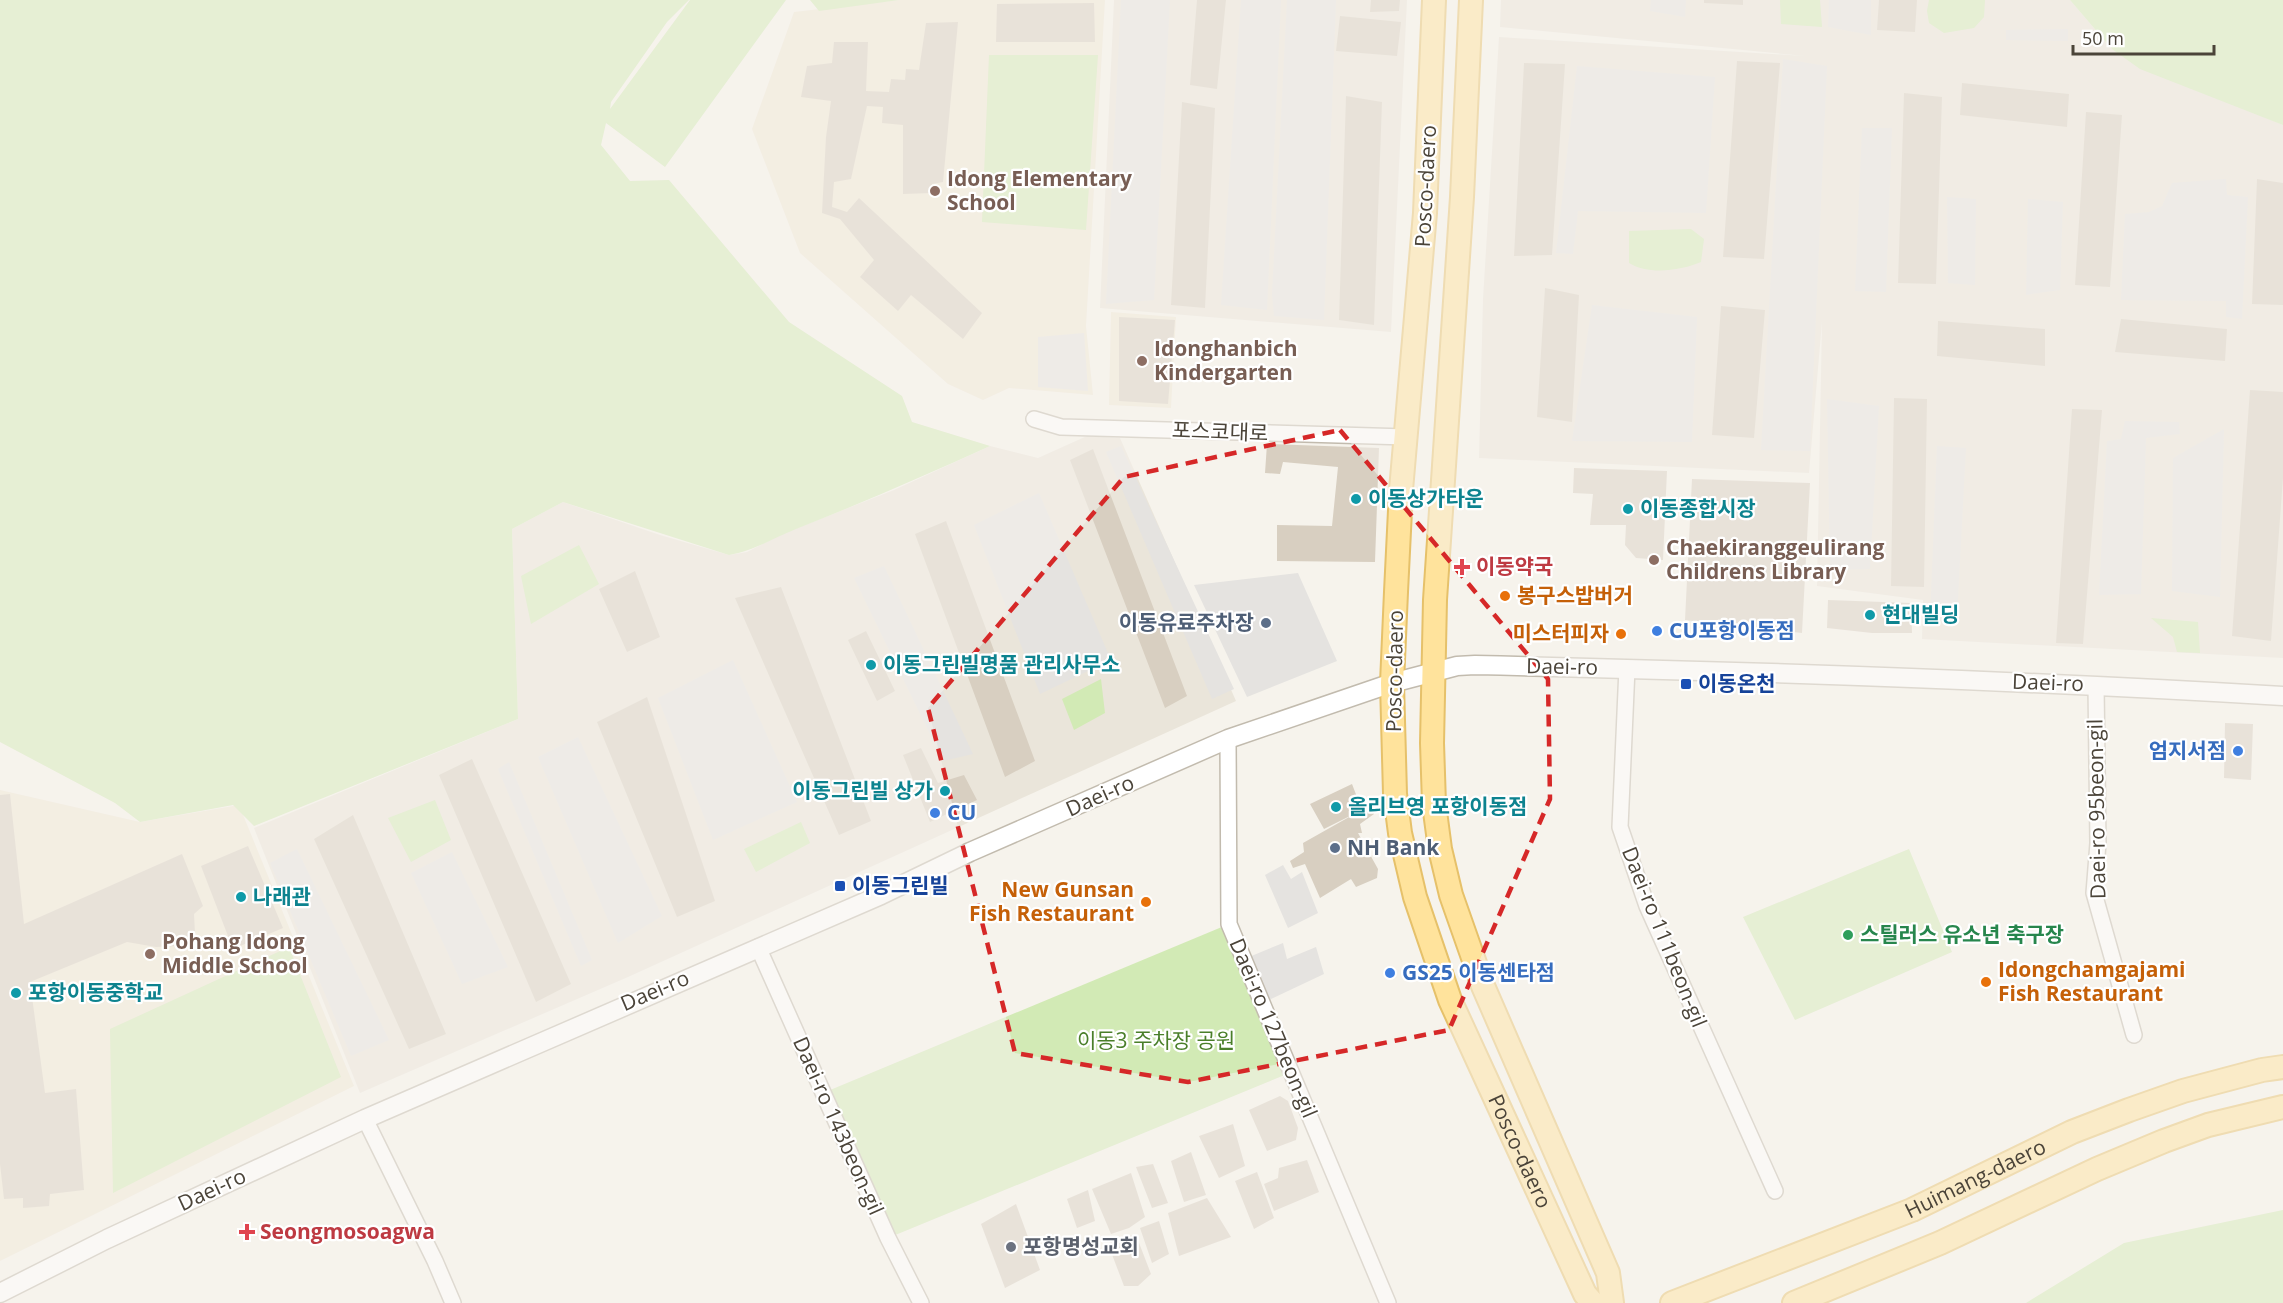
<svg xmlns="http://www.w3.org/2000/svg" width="2283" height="1303" font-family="'Open Sans','Noto Sans KR',sans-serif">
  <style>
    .residential { fill: #eae5da }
    .education { fill: #efe8d6 }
    .green { fill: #d2eab5 }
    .parking { fill: #e5e3e0 }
    .building { fill: #d8cfc1 }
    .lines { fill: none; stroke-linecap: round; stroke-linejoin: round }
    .minor-casing { stroke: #c2bbae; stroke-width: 18 }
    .tertiary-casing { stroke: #c2bbae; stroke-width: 21 }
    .primary-casing { stroke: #e6c16a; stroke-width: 26 }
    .minor { stroke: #fff; stroke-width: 15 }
    .tertiary { stroke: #fff; stroke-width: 18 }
    .primary { stroke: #ffe39c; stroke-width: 22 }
    .marked { fill: none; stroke: #d62828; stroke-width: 4.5; stroke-dasharray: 12 8; stroke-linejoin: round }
    .education-dot { fill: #8d6e63; stroke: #fff; stroke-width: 2 }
    .culture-dot { fill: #0f9aa8; stroke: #fff; stroke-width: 2 }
    .health-dot { fill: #e0444e; stroke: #fff; stroke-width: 2 }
    .food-dot { fill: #e8710a; stroke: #fff; stroke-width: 2 }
    .service-dot { fill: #5c6f8a; stroke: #fff; stroke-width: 2 }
    .shop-dot { fill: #3f7fe0; stroke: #fff; stroke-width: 2 }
    .transit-dot { fill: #1a4fb4; stroke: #fff; stroke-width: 2 }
    .leisure-dot { fill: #2e9e5b; stroke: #fff; stroke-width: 2 }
    .worship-dot { fill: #6b7280; stroke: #fff; stroke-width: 2 }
    .labels { text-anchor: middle; stroke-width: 4.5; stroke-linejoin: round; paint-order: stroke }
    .education-label { font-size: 21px; font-weight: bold; fill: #785e54; stroke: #fff; text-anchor: start }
    .street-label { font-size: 21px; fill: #4b4439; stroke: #fff }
    .culture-label { font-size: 21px; font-weight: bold; fill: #0d838f; stroke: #fff; text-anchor: start }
    .health-label { font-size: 21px; font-weight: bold; fill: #be3a42; stroke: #fff; text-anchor: start }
    .food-label { font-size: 21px; font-weight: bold; fill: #c56008; stroke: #fff; text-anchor: start }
    .service-label { font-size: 21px; font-weight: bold; fill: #4e5e75; stroke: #fff; text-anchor: end }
    .shop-label { font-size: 21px; font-weight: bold; fill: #366cbe; stroke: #fff; text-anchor: start }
    .transit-label { font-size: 21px; font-weight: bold; fill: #164399; stroke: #fff; text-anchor: start }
    .leisure-label { font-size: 21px; font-weight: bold; fill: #27864d; stroke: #fff; text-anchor: start }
    .park-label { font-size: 21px; fill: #4a7f2a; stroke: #fff }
    .worship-label { font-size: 21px; font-weight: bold; fill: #5b616d; stroke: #fff; text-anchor: start }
  </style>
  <rect width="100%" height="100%" fill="#f6f3ec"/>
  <path class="residential" d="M1114,0H1407L1391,332L1100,308Z
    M1501,0H2070L2112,49L2283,125V658L1922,639L1923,600L1817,586L1822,322L1809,473L1479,458L1483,299L1499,37L1805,56L1500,27Z
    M1087,436L1120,438L1236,701L628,977L360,1093L254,828L518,719L512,529L563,502L660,535L729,555L747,552L782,534L894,490L990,446L1038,458Z"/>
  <path class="education" d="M899,0H1105L1086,326L1093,395L1009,388L983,400L948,384L800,253L752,129L794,12Z
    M1111,312L1176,317L1171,408L1109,405Z
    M0,790L140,822L239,805L354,1086L0,1261Z"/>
  <path class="green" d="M0,0H689L667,22L611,102L610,109L690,0H786L665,167L606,123L601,145L630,181L669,180L789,322L902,396L912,422L990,446C926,475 862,503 796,529C773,538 754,551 729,555L563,502L512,529L518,719L254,826L233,805L140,822L115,803L0,742Z
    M810,0H899L819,11Z
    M1780,0H1820L1822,27L1781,24Z
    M1929,0H1985L1984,17L1974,28L1944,33L1929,23L1927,11Z
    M2070,0H2283V125L2140,69L2112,49Z
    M989,55H1098L1086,230L982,222Z
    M1691,229L1704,239L1701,262C1679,271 1649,275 1629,263V231Z
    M579,545L599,584L531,624L521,576Z
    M2151,618L2198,622L2200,653L2177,652L2173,637Z
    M1101,679L1105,713L1074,730L1062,699Z
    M435,800L451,840L411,862L388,818Z
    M801,822L810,843L756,872L744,849Z
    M1909,849L1952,952L1795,1020L1743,917Z
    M1229,924L1292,1072L888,1238L823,1093Z
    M289,947L341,1077L113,1193L110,1029Z
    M2283,1210V1303H2026L2124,1243Z"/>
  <path class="parking" d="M1121,0H1170L1154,300L1106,304Z
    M1241,0H1281L1267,310L1221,305Z
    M1287,0H1336L1324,320L1274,316L1272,294Z
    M1651,0H1686L1685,17L1650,11Z
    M1829,0H1871V35L1828,27Z
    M2068,29V41L2006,40V30Z
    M1783,59L1827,66L1810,451L1761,450Z
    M1577,66L1715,77L1706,213L1578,211L1573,254L1556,253Z
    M1862,128H1892L1886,292L1855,291Z
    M2226,179L2227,195L2248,197L2242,319L2226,317V301L2121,300L2125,214L2149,212L2162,206L2172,183Z
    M1947,197L1976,199L1975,285L1948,283Z
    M2028,199L2063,202L2060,290L2026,295Z
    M1592,305L1697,317L1692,442L1572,441Z
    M1084,333L1088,391L1038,387V337Z
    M1827,399L1879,406L1870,569L1830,570Z
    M2125,421L2179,422L2180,434L2146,438L2141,594L2099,595L2107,441L2121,439Z
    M2224,429L2220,597L2172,591L2173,458Z
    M1121,446L1234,689L1212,699L1106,452Z
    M1937,446L1966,448L1957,617L1930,620Z
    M1039,493L1111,660L1040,694L974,525Z
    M884,566L973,754L943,761L854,578Z
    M1298,573L1337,661L1247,697L1194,585Z
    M733,660L797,802L713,840L658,698Z
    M578,737L662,916L618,943L538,757Z
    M509,762L592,960L581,966L498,769Z
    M297,849L389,1040L351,1056L270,863Z
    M452,852L508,967L462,984L411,873Z
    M1283,865L1291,879L1302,872L1318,913L1288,928L1265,875Z
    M1283,943L1287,959L1316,947L1324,974L1267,1001L1249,957Z"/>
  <path class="building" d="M1197,0H1226L1217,89L1190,85Z
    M1371,0H1400L1399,11L1370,12Z
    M1704,0H1743V5L1704,3Z
    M1879,0H1917L1915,32L1877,30Z
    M1094,3L1095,42H996L997,4Z
    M1340,16L1401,22L1397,56L1336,51Z
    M958,22L943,182L932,184V193L903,194V125L882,123L883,107L867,106L851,179L834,182L832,207L847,212L859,198L982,313L963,339L911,295L898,311L860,277L874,260L840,219L822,213L826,137L831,101L801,97L807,66L832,63L834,42H868L866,91L889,92L891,79L905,80L906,69L919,70L926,23Z
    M1737,61L1780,63L1764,259L1723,257Z
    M1524,63L1565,64L1552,255L1514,256Z
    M1962,83L2069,94L2067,127L1960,115Z
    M1904,93L1942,97L1936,284L1898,283Z
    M1346,96L1382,102L1374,325L1339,320Z
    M1182,102L1215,108L1205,308L1171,305Z
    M2086,112L2122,115L2110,287L2075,285Z
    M2257,179L2283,183V305L2252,304Z
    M1545,288L1579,295L1572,422L1537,417Z
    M1721,306L1765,310L1754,438L1712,435Z
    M1119,317L1175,320L1168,404L1119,401Z
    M2121,319L2227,329L2225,361L2115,352Z
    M1938,321L2045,329V366L1937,356Z
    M2250,390L2283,392V478L2271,641L2232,636Z
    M1894,398L1927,399L1924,587L1891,586Z
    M2072,409L2102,410L2083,644L2056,643Z
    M1267,444L1379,448L1375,562L1277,561V525L1332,526L1338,467L1283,462L1280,474L1265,473Z
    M1093,449L1187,696L1165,708L1070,460Z
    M1574,468L1667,471L1663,560L1636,558L1625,545L1626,525H1590L1593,494L1573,493Z
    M1692,479L1810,483L1802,633L1685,620Z
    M946,521L1035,761L1005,777L915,534Z
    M635,571L660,637L627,652L599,589Z
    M781,587L871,821L839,835L735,598Z
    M1828,600L1911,603L1912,633H1872L1827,628Z
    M866,631L895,691L877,701L848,640Z
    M647,697L715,901L677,917L597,722Z
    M2225,723L2253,724L2251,780L2224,778Z
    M921,748L938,783L964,775L977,800L930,822L903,755Z
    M472,759L571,984L536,1002L439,775Z
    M1352,784L1362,810L1373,804L1374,814L1360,824L1362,833H1358L1378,869L1377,878L1356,887L1351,879L1320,898L1305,864L1293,868L1290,861L1304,852L1303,843L1358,812L1324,829L1310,804Z
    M10,794L24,924L182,854L203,906L194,914L195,934L178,946L156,947L127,942L30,982L45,1093L76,1089L84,1190L50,1194L49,1206L23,1208V1198L4,1199L0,1164V795Z
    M353,815L446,1034L409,1049L314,839Z
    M248,846L283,928L233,949L201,866Z
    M1280,1096L1288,1101L1298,1128L1296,1140L1267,1151L1249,1110Z
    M1233,1124L1245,1166L1219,1178L1199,1136Z
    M1191,1152L1206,1195L1184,1202L1171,1161Z
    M1307,1160L1319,1192L1274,1211L1264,1184L1278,1178L1279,1168Z
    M1153,1164L1168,1203L1152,1208L1136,1167Z
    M1257,1172L1274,1218L1254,1229L1235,1181Z
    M1131,1173L1145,1217L1129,1228L1111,1234L1092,1189Z
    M1088,1190L1095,1221L1077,1228L1067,1199Z
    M1207,1198L1231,1237L1179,1256L1168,1213Z
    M1016,1204L1040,1270L1005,1288L981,1224Z
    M1159,1221L1169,1254L1152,1263L1140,1228Z
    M1136,1235L1151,1274L1138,1286H1124L1108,1244L1122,1237Z"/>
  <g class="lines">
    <defs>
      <path id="minor" d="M1034,419L1061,427L1407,437
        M1627,668L1620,827L1647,906L1775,1191
        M2096,685L2098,843L2094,893L2134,1035
        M1228,739L1229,924L1388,1303
        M758,947L888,1238L921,1303
        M365,1119L435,1261L453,1303"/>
      <path id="tertiary" d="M0,1293L107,1239L365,1119L881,895L970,852L1228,739L1392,683L1457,666L1475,665C1744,671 2014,680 2283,696"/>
      <g id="primary">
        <path id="s1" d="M1434,0L1425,213L1401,490L1396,592L1392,683L1395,794L1400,833L1415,897L1450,1000L1585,1294L1593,1303"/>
        <path d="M1471,0L1462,197L1435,600L1432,743L1434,804L1440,849L1451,895L1483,986L1608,1273L1612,1303"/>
        <path id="s2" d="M1672,1303L1912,1210L2072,1132L2129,1110L2183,1091L2262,1070L2283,1067"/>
        <path d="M1794,1303L1940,1243L2097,1169L2164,1141L2208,1125L2283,1107"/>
      </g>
    </defs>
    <use href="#minor" class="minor-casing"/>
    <use href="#tertiary" class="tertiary-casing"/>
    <use href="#primary" class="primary-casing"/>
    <use href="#minor" class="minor"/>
    <use href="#tertiary" class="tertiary"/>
    <use href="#primary" class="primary"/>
  </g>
  <path d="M0 0H2283V1303H0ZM1340,430L1548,679L1550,799L1449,1030L1188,1082L1015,1053L928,708L1124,477Z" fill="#f6f3ec" fill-opacity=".55" fill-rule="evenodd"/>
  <path class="marked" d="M1340,430L1548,679L1550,799L1449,1030L1188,1082L1015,1053L928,708L1124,477Z"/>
  <g class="education-dot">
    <circle cx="935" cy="191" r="6"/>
    <circle cx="1142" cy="361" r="6"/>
    <circle cx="1654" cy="560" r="6"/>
    <circle cx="150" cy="954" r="6"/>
  </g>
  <g class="culture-dot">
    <circle cx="1356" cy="499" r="6"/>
    <circle cx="1628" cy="509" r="6"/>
    <circle cx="1870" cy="615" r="6"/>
    <circle cx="871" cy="665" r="6"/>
    <circle cx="945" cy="791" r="6"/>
    <circle cx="1336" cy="807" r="6"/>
    <circle cx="241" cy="897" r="6"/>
    <circle cx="16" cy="993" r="6"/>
  </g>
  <g class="health-dot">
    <path d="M1459 558h6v6h6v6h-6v6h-6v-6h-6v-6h6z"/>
    <path d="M244 1223h6v6h6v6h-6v6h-6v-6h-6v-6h6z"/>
  </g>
  <g class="food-dot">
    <circle cx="1505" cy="596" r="6"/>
    <circle cx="1621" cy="634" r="6"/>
    <circle cx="1146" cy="902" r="6"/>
    <circle cx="1986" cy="982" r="6"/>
  </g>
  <g class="service-dot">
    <circle cx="1266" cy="623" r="6"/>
    <circle cx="1335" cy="848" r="6"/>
  </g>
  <g class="shop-dot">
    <circle cx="1657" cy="631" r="6"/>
    <circle cx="2238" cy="751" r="6"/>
    <circle cx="935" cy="813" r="6"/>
    <circle cx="1390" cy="973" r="6"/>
  </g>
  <g class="transit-dot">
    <rect x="1680" y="678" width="12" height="12" rx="3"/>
    <rect x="834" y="880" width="12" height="12" rx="3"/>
  </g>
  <circle class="leisure-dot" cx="1848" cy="935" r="6"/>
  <circle class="worship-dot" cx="1011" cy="1247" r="6"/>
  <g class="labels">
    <g class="education-label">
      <text x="947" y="186">Idong Elementary<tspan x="947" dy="24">School</tspan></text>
      <text x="1154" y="356">Idonghanbich<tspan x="1154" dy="24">Kindergarten</tspan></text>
      <text x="1666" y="555">Chaekiranggeulirang<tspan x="1666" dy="24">Childrens Library</tspan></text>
      <text x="162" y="949">Pohang Idong<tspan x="162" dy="24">Middle School</tspan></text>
    </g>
    <g class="street-label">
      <text transform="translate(1426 186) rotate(-87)" y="7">Posco-daero</text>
      <text transform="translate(1220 432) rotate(2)" y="7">포스코대로</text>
      <text transform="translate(1562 667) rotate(1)" y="7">Daei-ro</text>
      <text transform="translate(1395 671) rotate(-89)" y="7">Posco-daero</text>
      <text transform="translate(2048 683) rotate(2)" y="7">Daei-ro</text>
      <text transform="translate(1100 796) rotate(-24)" y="7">Daei-ro</text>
      <text transform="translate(2097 809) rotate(-91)" y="7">Daei-ro 95beon-gil</text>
      <text transform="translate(1664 937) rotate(68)" y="7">Daei-ro 111beon-gil</text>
      <text transform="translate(655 991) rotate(-23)" y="7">Daei-ro</text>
      <text transform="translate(1273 1028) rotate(67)" y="7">Daei-ro 127beon-gil</text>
      <text transform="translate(838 1126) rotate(66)" y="7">Daei-ro 143beon-gil</text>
      <text dy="7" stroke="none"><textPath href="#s1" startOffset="1176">Posco-daero</textPath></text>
      <text dy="7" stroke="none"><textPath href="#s2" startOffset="328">Huimang-daero</textPath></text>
      <text transform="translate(212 1190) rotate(-25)" y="7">Daei-ro</text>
    </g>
    <g class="culture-label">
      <text x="1368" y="506">이동상가타운</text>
      <text x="1640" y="516">이동종합시장</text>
      <text x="1882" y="622">현대빌딩</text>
      <text x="883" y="672">이동그린빌명품 관리사무소</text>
      <text x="933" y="798" text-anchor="end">이동그린빌 상가</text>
      <text x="1348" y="814">올리브영 포항이동점</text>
      <text x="253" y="904">나래관</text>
      <text x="28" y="1000">포항이동중학교</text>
    </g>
    <g class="health-label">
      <text x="1476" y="574">이동약국</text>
      <text x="260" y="1239">Seongmosoagwa</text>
    </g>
    <g class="food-label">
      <text x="1517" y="603">봉구스밥버거</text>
      <text x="1609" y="641" text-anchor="end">미스터피자</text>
      <text x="1134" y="897" text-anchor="end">New Gunsan<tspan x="1134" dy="24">Fish Restaurant</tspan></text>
      <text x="1998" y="977">Idongchamgajami<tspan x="1998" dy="24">Fish Restaurant</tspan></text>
    </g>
    <g class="service-label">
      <text x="1254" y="630">이동유료주차장</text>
      <text x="1347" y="855" text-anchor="start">NH Bank</text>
    </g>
    <g class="shop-label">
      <text x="1669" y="638">CU포항이동점</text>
      <text x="2226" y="758" text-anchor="end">엄지서점</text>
      <text x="947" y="820">CU</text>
      <text x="1402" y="980">GS25 이동센타점</text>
    </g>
    <g class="transit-label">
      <text x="1698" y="691">이동온천</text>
      <text x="852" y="893">이동그린빌</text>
    </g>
    <g class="leisure-label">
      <text x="1860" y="942">스틸러스 유소년 축구장</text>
    </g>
    <g class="park-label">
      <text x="1156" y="1048">이동3 주차장 공원</text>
    </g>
    <g class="worship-label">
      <text x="1023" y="1254">포항명성교회</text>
    </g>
  </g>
  <path d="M2073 45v9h141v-9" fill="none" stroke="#4b4439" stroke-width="3"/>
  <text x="2082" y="45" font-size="18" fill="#4b4439" stroke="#ffffff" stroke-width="4.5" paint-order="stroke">50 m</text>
</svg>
